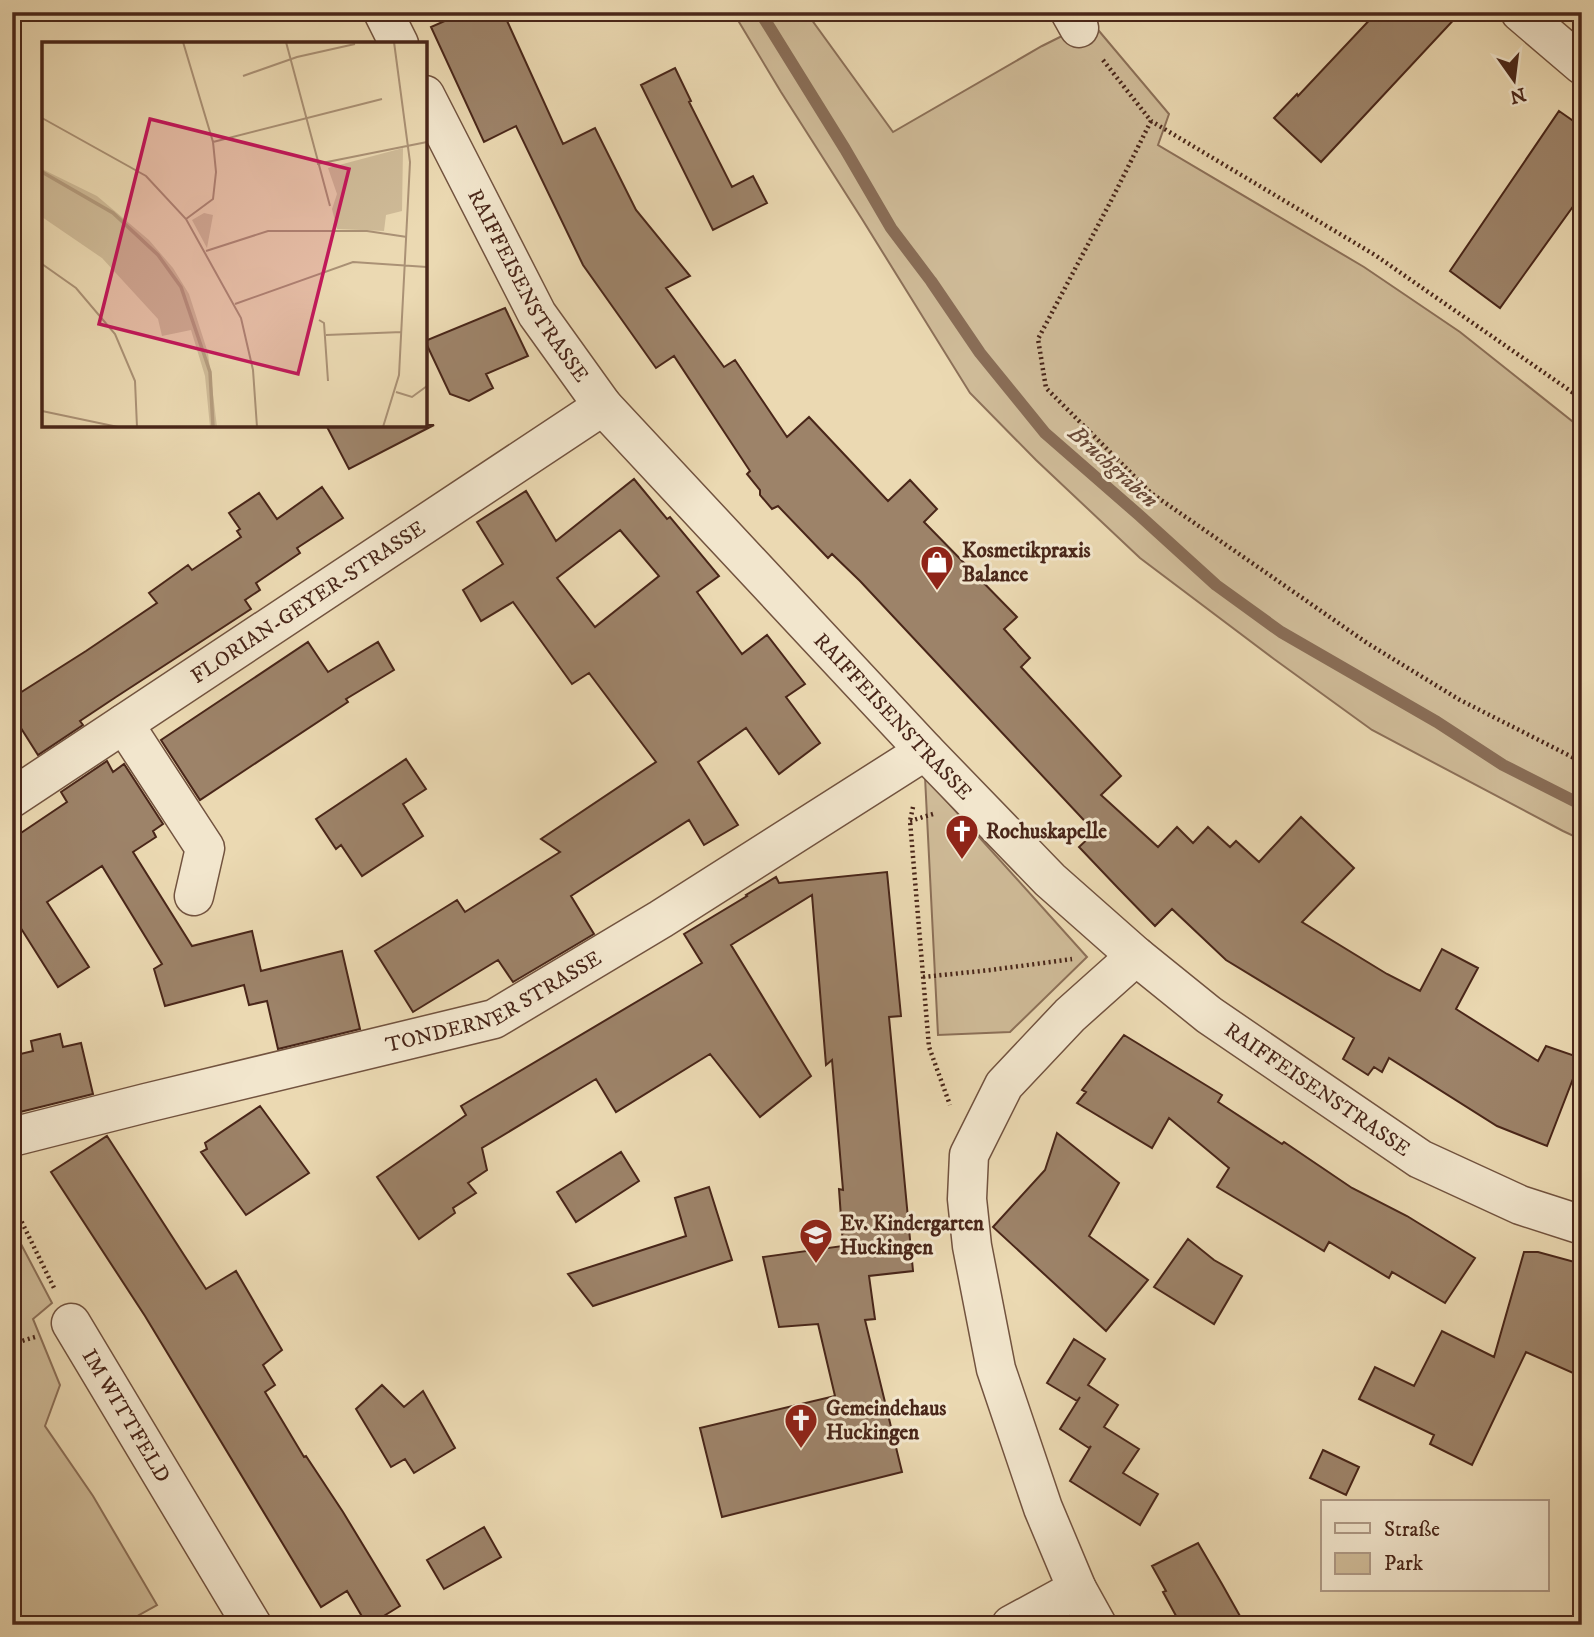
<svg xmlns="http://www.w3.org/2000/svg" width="1594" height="1637" font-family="'IM FELL DW Pica',serif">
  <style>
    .green { fill: #cfbb98; stroke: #8c7058; stroke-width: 2 }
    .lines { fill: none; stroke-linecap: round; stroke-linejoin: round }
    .stream { stroke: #896d56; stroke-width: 12 }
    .building { fill: #9d8369; stroke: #492619; stroke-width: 2; fill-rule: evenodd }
    .minor-casing { stroke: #72533f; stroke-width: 41 }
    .path { stroke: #492619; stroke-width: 4.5; stroke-dasharray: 2 3.5; stroke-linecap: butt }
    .minor { stroke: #f2e6cd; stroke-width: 38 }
    .labels { text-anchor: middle; stroke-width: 6; stroke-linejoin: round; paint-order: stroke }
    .street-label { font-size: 21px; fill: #492619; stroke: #f2e6cd }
    .poi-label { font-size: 21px; font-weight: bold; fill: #492619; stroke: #f2e6cd; text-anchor: start }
    .water-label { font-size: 23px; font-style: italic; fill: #694937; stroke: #f2e6cd }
    .inset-river { fill: none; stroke: #b49c7e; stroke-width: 3.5 }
    .inset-road { fill: none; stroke: #aa9175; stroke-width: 2 }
    .view { fill: #c2185b; fill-opacity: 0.15; stroke: #c2185b; stroke-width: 3.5 }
    .inset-edge { fill: none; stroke: #492619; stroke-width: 3.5 }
  </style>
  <rect width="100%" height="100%" fill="#ebd9b2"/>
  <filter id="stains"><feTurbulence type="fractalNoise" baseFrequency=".00286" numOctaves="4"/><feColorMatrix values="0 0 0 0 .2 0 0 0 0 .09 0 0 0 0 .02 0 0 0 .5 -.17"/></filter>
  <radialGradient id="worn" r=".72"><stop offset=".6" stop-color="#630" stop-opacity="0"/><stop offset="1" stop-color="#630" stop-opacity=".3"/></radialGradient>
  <path class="green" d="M733,12H806L893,132L1042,46L1060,37L1094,25L1169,114L1158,145L1364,267L1460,332L1582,429V840L1563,831L1372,730L1274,659L1140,558L1036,460L970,393L862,219L781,92Z
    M925,777L1087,957L1010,1032L938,1035Z
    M12,1227L52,1303L33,1319L60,1385L45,1426L93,1496L157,1605L121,1625H12Z"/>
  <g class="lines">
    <path class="stream" d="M760,12L845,149L891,228L931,281L980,353L1045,433L1139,515L1216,585L1281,632L1437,722L1503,765L1582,805"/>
  </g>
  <path class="building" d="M465,12H503L563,144L595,128L636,210L690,276L666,288L724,367L735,360L787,437L809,417L888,501L910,480L937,509L924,522L1017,617L1004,629L1030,658L1021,667L1121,776L1101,795L1158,847L1177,827L1193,843L1208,827L1230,847L1236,841L1259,862L1301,817L1354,868L1302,922L1387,974L1420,991L1442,949L1478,968L1456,1009L1538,1061L1546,1046L1581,1058L1547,1146L1497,1126L1389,1058L1382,1072L1374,1067L1368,1075L1343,1059L1354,1038L1226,960L1172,909L1155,926L1118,888L1079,847L1095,832L860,581L832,554L828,558L778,506L772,509L760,495V490L747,474L750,471L674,356L656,368L583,265L516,126L484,142L431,27Z
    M1377,12H1461L1321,162L1274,118L1297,94L1298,96Z
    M675,68L691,101L689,102L732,187L753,176L767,203L713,230L641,85Z
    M1559,111L1582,127V194L1500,308L1450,271Z
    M505,308L528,356L486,374L493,388L469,401L450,394L425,341Z
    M326,425H434L349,469Z
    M634,479L667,519L670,517L719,576L697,592L742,654L767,635L805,684L786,697L820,743L779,774L746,728L698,762L738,825L704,845L689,820L571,896L594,934L513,982L498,960L413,1012L375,951L457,900L465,912L560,852L541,839L656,762L589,673L572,684L513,602L481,621L463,590L503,564L477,522L526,491L556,541ZM620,530L659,576L595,627L557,578Z
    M322,487L343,518L297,548L300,553L256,583L260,590L245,600L251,609L116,697L80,721L83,725L38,755L12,714V698L86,651L157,603L149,593L188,565L192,570L241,537L237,531L240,529L229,513L259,493L277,519Z
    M308,642L328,672L378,642L394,670L346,699L348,702L200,800L161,740Z
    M406,759L426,789L403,804L423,836L362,876L341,845L336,849L316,819Z
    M107,761L113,772L124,764L163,824L153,831L156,837L133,852L192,946L252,931L261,971L342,951L360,1029L278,1049L267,1001L249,1005L244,985L165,1006L154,969L162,964L102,866L47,902L89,967L58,987L17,922L12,925V839L67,802L61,792Z
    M887,872L901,1016L889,1017L913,1271L869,1276L875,1319L865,1320L902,1472L722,1517L700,1428L835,1396L818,1324L779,1327L763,1257L843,1246L839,1189L843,1190L832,1060L826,1065L812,895L731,945L811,1076L760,1117L710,1054L616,1112L596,1079L482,1148L487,1170L468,1183L476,1193L453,1208L455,1213L419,1239L377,1177L466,1115L461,1106L702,963L684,934L747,896L746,895L776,877L779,883Z
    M60,1034L63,1047L81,1043L93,1094L12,1114V1056L33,1051L31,1041Z
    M1124,1035L1222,1095L1218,1102L1282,1144L1284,1142L1352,1188L1407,1216L1475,1258L1445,1303L1392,1272L1389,1278L1329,1242L1324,1251L1217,1187L1229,1168L1169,1118L1152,1148L1077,1103L1086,1092L1082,1090Z
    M260,1106L309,1173L246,1215L201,1152L207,1149L205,1143Z
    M1057,1133L1119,1183L1089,1236L1148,1280L1106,1331L993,1227L1045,1170Z
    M107,1136L206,1289L236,1271L282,1350L263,1365L275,1385L265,1392L304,1457L306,1456L343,1512L400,1606L369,1625H367L347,1591L321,1607L145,1316L51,1172Z
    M621,1152L639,1181L576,1222L557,1192Z
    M709,1187L732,1260L593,1306L568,1274L686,1236L675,1198Z
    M1188,1239L1214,1260L1242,1276L1214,1324L1154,1287Z
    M1524,1252H1538L1582,1264V1377L1526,1352L1472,1465L1430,1444L1434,1435L1359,1399L1375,1367L1414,1386L1442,1331L1494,1357Z
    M1074,1339L1105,1359L1088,1385L1118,1405L1104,1427L1139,1449L1123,1473L1158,1494L1140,1525L1070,1481L1091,1446L1089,1448L1060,1429L1080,1397L1077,1401L1047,1383Z
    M382,1385L404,1407L423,1391L455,1448L414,1473L405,1459L391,1467L356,1409Z
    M1323,1450L1359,1467L1346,1495L1310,1478Z
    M484,1527L501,1557L444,1589L427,1560Z
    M1198,1543L1222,1584L1245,1625H1181L1163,1592L1166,1591L1152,1566Z"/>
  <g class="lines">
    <defs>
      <g id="minor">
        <path d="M383,12L399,44"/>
        <path d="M1070,12L1079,28"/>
        <path d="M1520,12L1582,65"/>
        <path id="s1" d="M425,95L537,314L603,406L925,751L1050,880L1136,956L1209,1015L1420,1159L1520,1205L1582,1225"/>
        <path d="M124,724L205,848L194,896"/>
        <path id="s2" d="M12,798L603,406"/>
        <path id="s3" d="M12,1137L146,1103L494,1019L661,919L925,751"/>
        <path id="s4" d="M71,1323L252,1625"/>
        <path d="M1011,1625L1077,1589"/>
        <path d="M1097,1625L1077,1589L1043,1508L996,1369L972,1246L967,1199L969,1155L1004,1085L1070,1015L1136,956"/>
      </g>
    </defs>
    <use href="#minor" class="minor-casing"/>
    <path class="path" d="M1103,60L1151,121L1375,255L1582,399
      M1151,121L1113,197L1038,339L1046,388L1151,493L1255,565L1367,643L1460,700L1582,762
      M913,807L910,821L929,1047L950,1105
      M910,821L933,814
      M923,977L991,970L1072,959
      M12,1202L55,1290
      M12,1344L35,1337"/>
    <use href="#minor" class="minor"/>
  </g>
  <defs>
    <symbol id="shop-pin" viewBox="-11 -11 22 30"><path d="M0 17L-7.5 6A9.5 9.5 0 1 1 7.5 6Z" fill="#8f2418" stroke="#f2e6cd"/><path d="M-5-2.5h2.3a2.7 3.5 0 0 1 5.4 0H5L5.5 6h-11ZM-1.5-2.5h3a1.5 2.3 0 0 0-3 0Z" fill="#fff"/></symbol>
    <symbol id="church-pin" viewBox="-11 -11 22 30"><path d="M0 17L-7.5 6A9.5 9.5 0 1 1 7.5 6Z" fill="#8f2418" stroke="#f2e6cd"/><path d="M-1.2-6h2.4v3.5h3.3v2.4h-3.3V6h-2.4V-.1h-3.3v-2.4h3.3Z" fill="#fff"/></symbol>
    <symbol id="school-pin" viewBox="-11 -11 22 30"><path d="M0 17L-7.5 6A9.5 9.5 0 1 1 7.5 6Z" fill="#8f2418" stroke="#f2e6cd"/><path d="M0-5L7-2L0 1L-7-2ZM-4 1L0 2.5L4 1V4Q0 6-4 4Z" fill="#fff"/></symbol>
  </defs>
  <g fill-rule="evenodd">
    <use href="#shop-pin" x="918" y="543" width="38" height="52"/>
    <use href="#church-pin" x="943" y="812" width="38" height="52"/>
    <use href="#school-pin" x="797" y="1216" width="38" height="52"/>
    <use href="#church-pin" x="782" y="1401" width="38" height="52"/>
  </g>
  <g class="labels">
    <g class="street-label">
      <text dy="7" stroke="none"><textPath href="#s1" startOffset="217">RAIFFEISENSTRASSE</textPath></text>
      <text dy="7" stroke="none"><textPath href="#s2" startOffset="355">FLORIAN-GEYER-STRASSE</textPath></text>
      <text dy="7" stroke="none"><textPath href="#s1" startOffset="784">RAIFFEISENSTRASSE</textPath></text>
      <text dy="7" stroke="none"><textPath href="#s3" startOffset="502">TONDERNER STRASSE</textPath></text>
      <text dy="7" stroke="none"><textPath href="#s1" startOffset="1351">RAIFFEISENSTRASSE</textPath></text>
      <text dy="7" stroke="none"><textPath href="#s4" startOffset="108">IM WITTFELD</textPath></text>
    </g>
    <g class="poi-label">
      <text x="962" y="557">Kosmetikpraxis<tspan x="962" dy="24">Balance</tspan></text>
      <text x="986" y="838">Rochuskapelle</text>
      <text x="840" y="1230">Ev. Kindergarten<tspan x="840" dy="24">Huckingen</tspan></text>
      <text x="826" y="1415">Gemeindehaus<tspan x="826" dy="24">Huckingen</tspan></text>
    </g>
    <g class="water-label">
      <text transform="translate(1114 466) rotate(42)" y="8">Bruchgraben</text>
    </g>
  </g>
  <g transform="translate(42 42)">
    <rect width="385" height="385" fill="#ebd9b2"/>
    <path d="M361,106L360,169L344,173L342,189L295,187L290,167L295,152L286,126ZM0,127L55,154L107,198L131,226L147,252L166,311L175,385H168L163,334L149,288L120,294L116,277L60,216L0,175ZM162,171L171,173L165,206L150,178Z" fill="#cfbb98"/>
    <path class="inset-river" d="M0,130L71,171L116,213L139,245L168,330L171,385"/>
    <path class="inset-road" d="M141,0L171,100L174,130L171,157L144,177M244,0L288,164M201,34L255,15L313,2M0,76L104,134L144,177L199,276L211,328L215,385M171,100L340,57M275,122L385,100M164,209L226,189H325L365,195M0,222L34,246L73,292L93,339L95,385M193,262L311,220L385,225M277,278L282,281L286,339M284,293L360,290M354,350L370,355L385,344M0,369L76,385M341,385L357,333L368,120L352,0"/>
    <path class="view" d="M108,77L307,127L256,332L57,282Z"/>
    <rect width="385" height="385" class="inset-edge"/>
  </g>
  <rect width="1594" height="1637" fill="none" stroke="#ebd9b2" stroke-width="42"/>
  <rect x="14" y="14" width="1566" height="1609" fill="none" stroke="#492619" stroke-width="3.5"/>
  <rect x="21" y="21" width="1552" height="1595" fill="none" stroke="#492619" stroke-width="2"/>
  <rect x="1321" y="1500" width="228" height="91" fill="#f2e6cd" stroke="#ae9985" stroke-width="2"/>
  <rect x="1335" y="1523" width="35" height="10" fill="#f2e6cd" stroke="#ae9985" stroke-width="2"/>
  <text x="1384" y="1536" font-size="21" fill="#492619">Straße</text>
  <rect x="1335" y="1553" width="35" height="21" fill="#cfbb98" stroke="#ae9985" stroke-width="2"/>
  <text x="1384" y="1570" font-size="21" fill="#492619">Park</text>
  <g transform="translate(1514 80) rotate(166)" stroke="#f2e6cd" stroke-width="5" paint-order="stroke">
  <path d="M0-5L12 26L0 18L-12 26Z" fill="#492619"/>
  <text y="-10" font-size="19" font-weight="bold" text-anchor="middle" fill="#492619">N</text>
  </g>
  <rect width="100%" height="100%" filter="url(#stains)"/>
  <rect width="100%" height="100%" fill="url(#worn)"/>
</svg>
